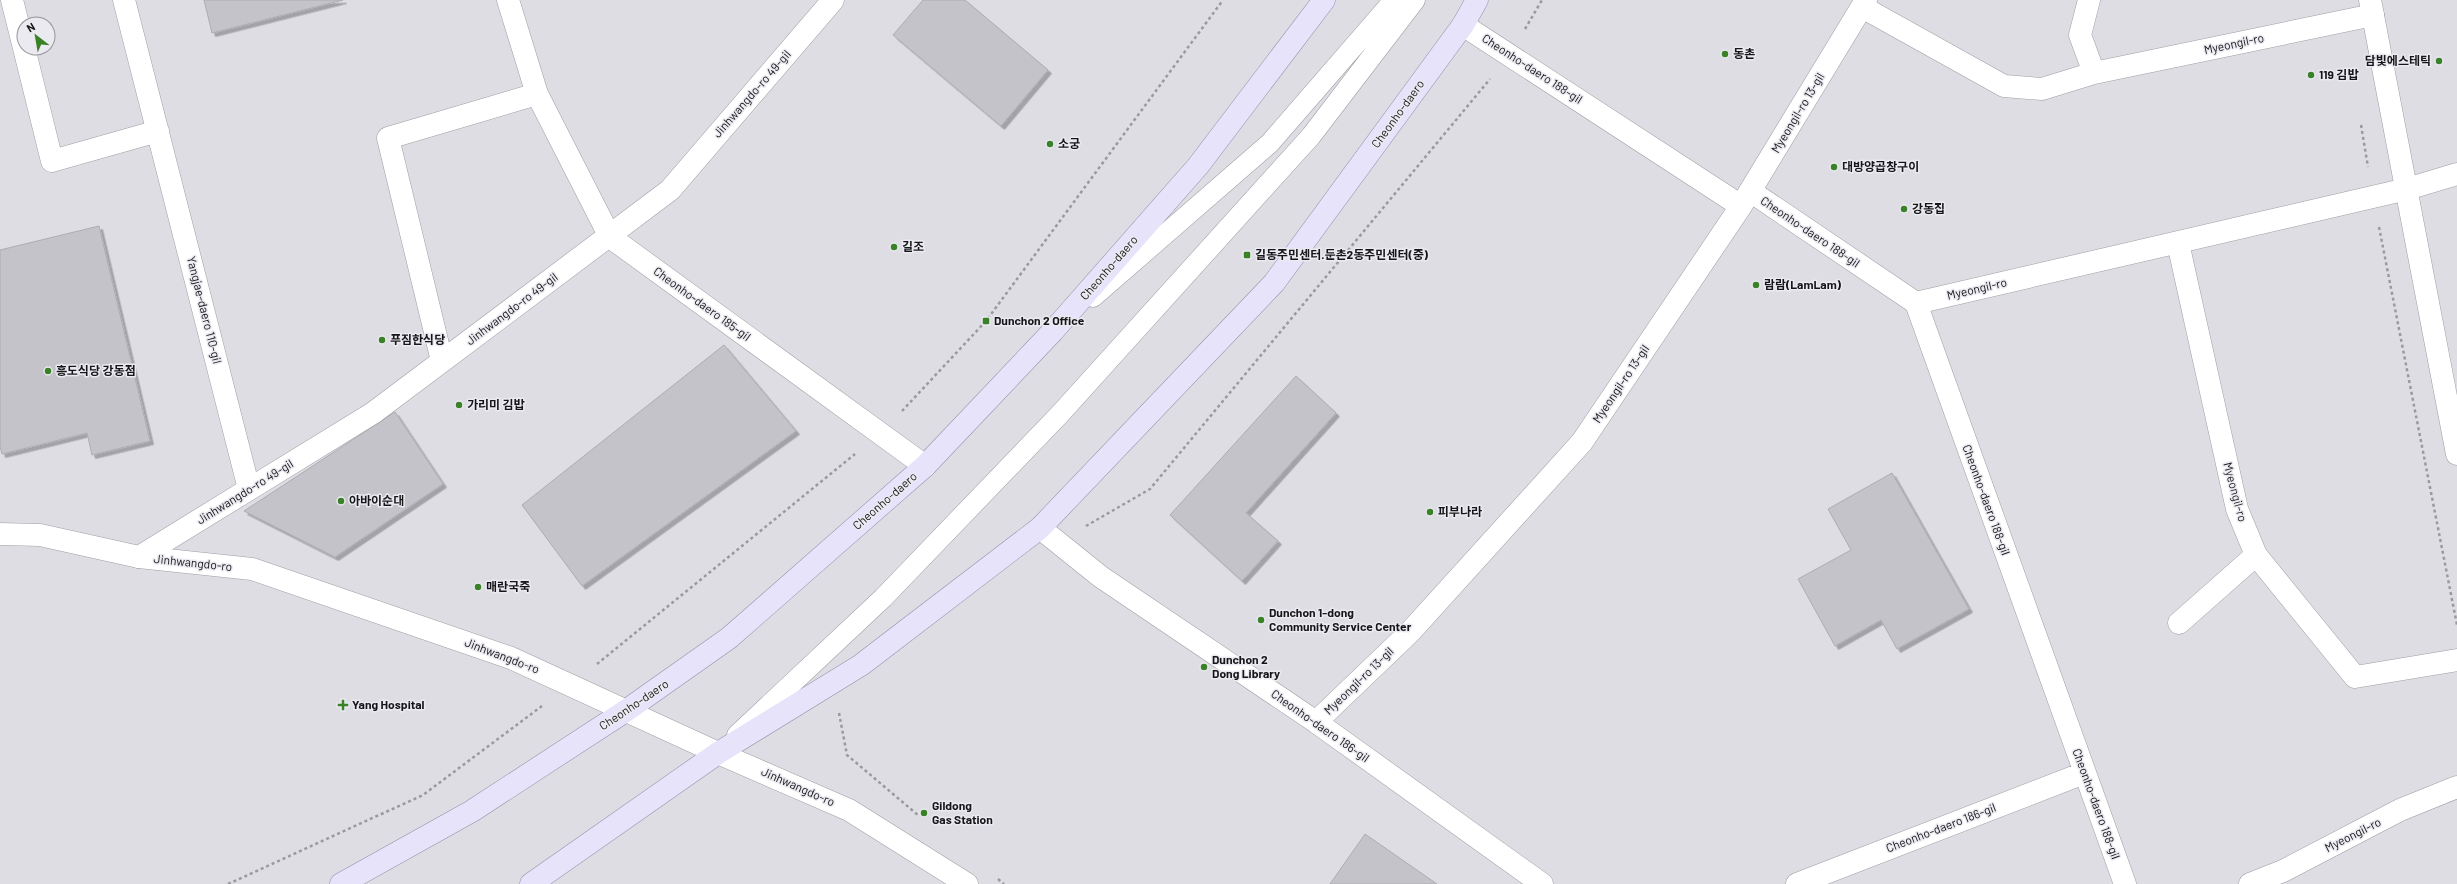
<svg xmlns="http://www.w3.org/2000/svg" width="2457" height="884" font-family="Barlow,'Noto Sans KR',sans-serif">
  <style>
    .building { fill: #c4c3c9; stroke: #acacb2; filter: url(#shadow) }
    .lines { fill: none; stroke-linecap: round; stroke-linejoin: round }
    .service-casing { stroke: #9e9ea4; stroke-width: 21 }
    .minor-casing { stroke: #9e9ea4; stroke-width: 23 }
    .tertiary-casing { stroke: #9e9ea4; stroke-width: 23 }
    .primary-casing { stroke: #9290a9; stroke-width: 23 }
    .path { stroke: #9a999e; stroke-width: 2.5; stroke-dasharray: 3 3; stroke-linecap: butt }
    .service { stroke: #fff; stroke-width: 20 }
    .minor { stroke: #fff; stroke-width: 22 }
    .tertiary { stroke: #fff; stroke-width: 22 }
    .primary { stroke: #e6e3fa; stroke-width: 22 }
    .poi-dot { fill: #398228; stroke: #ebeaf1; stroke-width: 1.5 }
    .labels { text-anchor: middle; stroke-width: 3; stroke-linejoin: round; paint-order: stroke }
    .street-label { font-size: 12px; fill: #161618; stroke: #ebeaf1 }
    .poi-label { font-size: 12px; font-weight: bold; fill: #161618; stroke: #ebeaf1; text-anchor: start }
  </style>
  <defs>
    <filter id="shadow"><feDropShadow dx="3.5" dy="3.5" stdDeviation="0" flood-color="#0004"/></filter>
  </defs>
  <rect width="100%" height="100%" fill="#dedde4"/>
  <path class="building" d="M204,0H343L212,33Z
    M923,0H965L1048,70L1001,126L893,35Z
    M99,226L150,441L92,455L87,433L2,454L0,446V250Z
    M724,345L796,431L582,586L522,505Z
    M1296,376L1336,413L1246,513L1278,541L1242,581L1170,515Z
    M395,412L443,484L335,557L244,511Z
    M1892,473L1969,609L1897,649L1881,620L1835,646L1798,579L1851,550L1828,509Z
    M1365,834L1437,884H1330Z"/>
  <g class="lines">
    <defs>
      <path id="service" d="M1093,297L1270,143L1394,0
        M737,735L883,598L1060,414L1311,136L1415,0"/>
      <path id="minor" d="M12,0L24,48
        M124,0L249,489
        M508,0L537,94L610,237L925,466
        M2089,0L2080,35L2094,73
        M1862,7L2004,86L2042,89L2094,73L2373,15
        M1463,25L1741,206
        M24,48L52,161L158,131
        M1750,191L1916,303L2125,884
        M2178,243L2237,509L2256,555L2355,677L2457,660
        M1916,303L2407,189L2457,174
        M442,361L388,138L537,94
        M1040,528L1101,577L1316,722L1542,884
        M139,557L373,413L670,190L833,0
        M2179,623L2256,555
        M1316,722L1410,632L1582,442L1741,206L1866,0
        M1797,884L2084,773
        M2250,884L2283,871L2400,810L2457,787"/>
      <path id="tertiary" d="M2370,0L2457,454
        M0,534L40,535L139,557L252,569L511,658L718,753L849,810L967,884"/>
      <path id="primary" d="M341,884L472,811L627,710L729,638L925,466L1053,331L1198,166L1324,0
        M531,884L718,753L861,665L1040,528L1274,283L1463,25L1477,0"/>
    </defs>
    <use href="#service" class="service-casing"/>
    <use href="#minor" class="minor-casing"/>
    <use href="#tertiary" class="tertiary-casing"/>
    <use href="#primary" class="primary-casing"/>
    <path class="path" d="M1525,29L1542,0
      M2361,125L2368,167
      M2379,227L2457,625
      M902,411L986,321L1223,0
      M1086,526L1150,489L1490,79
      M597,664L855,454
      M839,713L847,755L919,816
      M998,879L1004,884
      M228,884L423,795L542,706"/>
    <use href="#service" class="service"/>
    <use href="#minor" class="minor"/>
    <use href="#tertiary" class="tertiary"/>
    <use href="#primary" class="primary"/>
  </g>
  <g class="poi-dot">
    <circle cx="1725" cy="54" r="4"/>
    <circle cx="2439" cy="61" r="4"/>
    <circle cx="2311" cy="75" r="4"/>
    <circle cx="1050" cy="144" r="4"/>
    <circle cx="1834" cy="167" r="4"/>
    <circle cx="1904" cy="209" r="4"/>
    <circle cx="894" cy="247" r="4"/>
    <rect x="1243" y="251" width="8" height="8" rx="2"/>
    <circle cx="1756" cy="285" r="4"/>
    <rect x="982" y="317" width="8" height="8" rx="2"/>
    <circle cx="382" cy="340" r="4"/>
    <circle cx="48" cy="371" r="4"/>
    <circle cx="459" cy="405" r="4"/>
    <circle cx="341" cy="501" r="4"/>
    <circle cx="1430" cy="512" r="4"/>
    <circle cx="478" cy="587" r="4"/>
    <circle cx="1261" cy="620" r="4"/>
    <circle cx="1204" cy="667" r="4"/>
    <path d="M341 699h4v4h4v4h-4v4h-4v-4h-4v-4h4z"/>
    <circle cx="924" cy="813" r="4"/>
  </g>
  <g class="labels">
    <g class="street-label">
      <text transform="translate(2234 44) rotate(-12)" y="4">Myeongil-ro</text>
      <text transform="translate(1532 69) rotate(33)" y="4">Cheonho-daero 188-gil</text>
      <text transform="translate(752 94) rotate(-49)" y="4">Jinhwangdo-ro 49-gil</text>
      <text transform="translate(1798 113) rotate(-59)" y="4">Myeongil-ro 13-gil</text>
      <text transform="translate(1398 114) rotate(-54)" y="4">Cheonho-daero</text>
      <text transform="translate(1810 232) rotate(34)" y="4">Cheonho-daero 188-gil</text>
      <text transform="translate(1109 268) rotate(-49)" y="4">Cheonho-daero</text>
      <text transform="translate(1977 289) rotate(-13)" y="4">Myeongil-ro</text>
      <text transform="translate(702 304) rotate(36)" y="4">Cheonho-daero 185-gil</text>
      <text transform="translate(512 309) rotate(-37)" y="4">Jinhwangdo-ro 49-gil</text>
      <text transform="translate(204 310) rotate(76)" y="4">Yangjae-daero 110-gil</text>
      <text transform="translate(1621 384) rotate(-56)" y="4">Myeongil-ro 13-gil</text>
      <text transform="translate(245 492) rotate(-32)" y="4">Jinhwangdo-ro 49-gil</text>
      <text transform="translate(2235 492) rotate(75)" y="4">Myeongil-ro</text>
      <text transform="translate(1986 500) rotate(70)" y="4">Cheonho-daero 188-gil</text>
      <text transform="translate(885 501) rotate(-41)" y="4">Cheonho-daero</text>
      <text transform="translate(193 563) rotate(6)" y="4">Jinhwangdo-ro</text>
      <text transform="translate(502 656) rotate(21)" y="4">Jinhwangdo-ro</text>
      <text transform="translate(1359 681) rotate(-44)" y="4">Myeongil-ro 13-gil</text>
      <text transform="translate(634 705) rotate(-34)" y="4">Cheonho-daero</text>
      <text transform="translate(1320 726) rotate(35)" y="4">Cheonho-daero 186-gil</text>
      <text transform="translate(798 787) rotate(24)" y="4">Jinhwangdo-ro</text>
      <text transform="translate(2096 804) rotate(70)" y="4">Cheonho-daero 188-gil</text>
      <text transform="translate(1941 828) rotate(-21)" y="4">Cheonho-daero 186-gil</text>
      <text transform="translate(2353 835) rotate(-27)" y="4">Myeongil-ro</text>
    </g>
    <g class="poi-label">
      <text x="1733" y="58">동촌</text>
      <text x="2431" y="65" text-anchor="end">담빛에스테틱</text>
      <text x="2319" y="79">119 김밥</text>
      <text x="1058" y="148">소궁</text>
      <text x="1842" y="171">대방양곱창구이</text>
      <text x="1912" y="213">강동집</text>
      <text x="902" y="251">길조</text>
      <text x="1255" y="259">길동주민센터.둔촌2동주민센터(중)</text>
      <text x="1764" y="289">람람(LamLam)</text>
      <text x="994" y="325">Dunchon 2 Office</text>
      <text x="390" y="344">푸짐한식당</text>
      <text x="56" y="375">흥도식당 강동점</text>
      <text x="467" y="409">가리미 김밥</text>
      <text x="349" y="505">아바이순대</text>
      <text x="1438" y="516">피부나라</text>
      <text x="486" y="591">매란국죽</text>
      <text x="1269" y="617">Dunchon 1-dong<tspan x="1269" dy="14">Community Service Center</tspan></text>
      <text x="1212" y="664">Dunchon 2<tspan x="1212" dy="14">Dong Library</tspan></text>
      <text x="352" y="709">Yang Hospital</text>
      <text x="932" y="810">Gildong<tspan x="932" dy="14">Gas Station</tspan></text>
    </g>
  </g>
  <g transform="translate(36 36) rotate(329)"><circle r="19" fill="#ebeaf1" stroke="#96959a"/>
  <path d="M0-3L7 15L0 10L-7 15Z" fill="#398228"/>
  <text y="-6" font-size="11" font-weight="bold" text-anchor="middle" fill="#161618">N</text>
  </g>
</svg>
